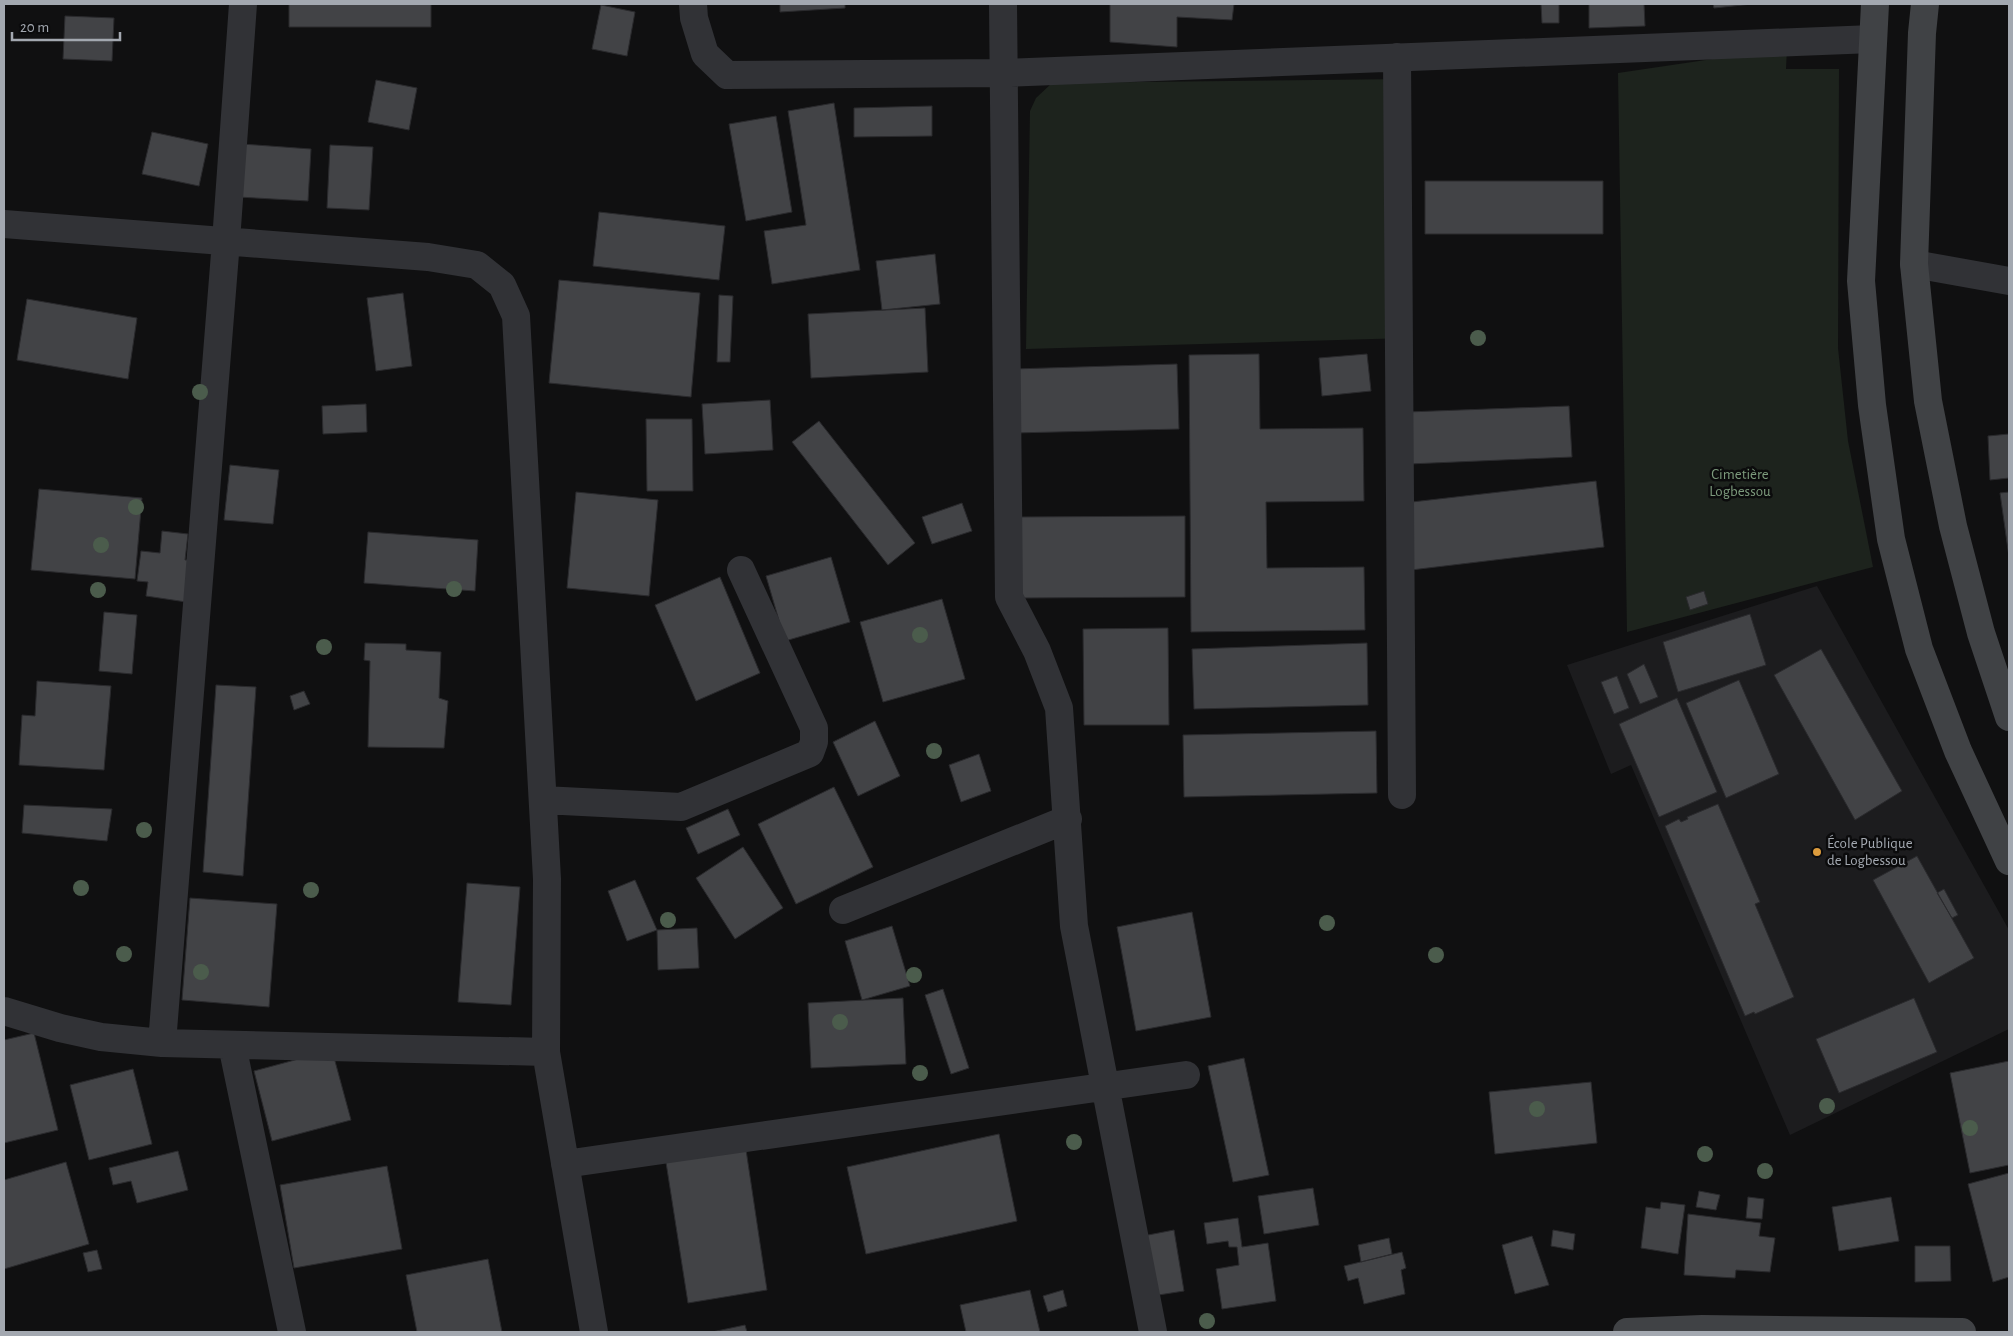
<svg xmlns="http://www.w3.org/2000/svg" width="2013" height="1336" font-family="'Alegreya Sans',sans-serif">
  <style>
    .built { fill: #1c1c1e }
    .green { fill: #1d231d }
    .building { fill: #424346; stroke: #2a2a2d }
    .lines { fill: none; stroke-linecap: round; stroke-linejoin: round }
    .street { stroke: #313236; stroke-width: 28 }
    .secondary { stroke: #404245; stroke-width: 28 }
    .tree { fill: #4b5c4c }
    .poi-dot { fill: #dc9b3d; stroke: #0b0b0c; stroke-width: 2 }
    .labels { text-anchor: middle; stroke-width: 5; stroke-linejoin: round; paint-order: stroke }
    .park-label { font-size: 15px; fill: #7c9a7c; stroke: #0b0b0c }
    .poi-label { font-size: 15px; fill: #a3a8b0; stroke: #0b0b0c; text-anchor: start }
  </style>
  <rect width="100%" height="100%" fill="#101011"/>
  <path class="built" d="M1817,586L2009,930V1029L1790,1135L1631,765L1611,774L1567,665Z"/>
  <path class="green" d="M1787,48L1786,69H1839L1838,348L1848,441L1873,567L1627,632L1618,73Z
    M1406,79L1407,338L1026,349L1030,111L1036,98L1052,83Z"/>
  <path class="building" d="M289,4H431V27H289Z
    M780,4H845V8L780,12Z
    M1110,4H1234L1232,20L1177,17V47L1110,42Z
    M1541,4H1559V23H1542Z
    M1589,4H1644L1645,26L1589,28Z
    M1713,4H1752L1714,8Z
    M601,5L635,12L627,56L592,49Z
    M65,16L114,18L112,61L63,59Z
    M376,80L417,88L409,130L368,122Z
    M834,103L860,270L772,284L764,231L806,225L788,111Z
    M932,106V136L854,137V108Z
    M776,116L792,212L746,221L729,124Z
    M152,132L208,144L199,186L142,174Z
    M242,144L311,149L308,201L238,197Z
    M330,145L373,147L369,210L327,208Z
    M1425,181H1603V234H1425Z
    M599,212L725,226L719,280L593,266Z
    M935,254L940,304L882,310L876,261Z
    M559,280L700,293L691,397L549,383Z
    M403,293L412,366L376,371L367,298Z
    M719,295L733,296L730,362H717Z
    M27,299L137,318L128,379L17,360Z
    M925,308L928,372L811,378L808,314Z
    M1259,354L1260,429L1363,428L1364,501L1266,502L1267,568L1364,567L1365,630L1191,632L1189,355Z
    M1367,354L1371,391L1322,396L1319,358Z
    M1177,364L1179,429L1014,433L1013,369Z
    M770,400L773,450L705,454L702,404Z
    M366,404L367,432L323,434L322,406Z
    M1569,406L1572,457L1409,464L1407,412Z
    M646,419H692L693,491H647Z
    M819,421L915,543L888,565L792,442Z
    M2009,434V478L1990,480L1988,436Z
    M230,465L279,470L273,524L224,520Z
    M1596,481L1604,547L1411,570L1403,503Z
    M39,489L142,498L135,579L31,570Z
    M576,492L658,500L649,596L567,588Z
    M2009,492V557L2000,493Z
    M962,503L972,531L932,544L922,517Z
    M1185,516V597L1020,598V517Z
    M162,531L188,534L185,560H194L193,603L146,596L148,582L137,581L141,551L160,553Z
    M368,532L478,540L475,591L364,583Z
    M831,557L850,622L785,641L766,576Z
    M720,577L760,673L696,701L655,605Z
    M1704,591L1708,604L1690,610L1686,597Z
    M942,599L965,679L883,702L860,622Z
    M104,612L137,615L132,674L99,671Z
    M1750,614L1766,665L1678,692L1663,642Z
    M1168,628L1169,725H1084L1083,629Z
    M365,643L406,644V650L441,652L439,698L448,701L444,748L368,747L370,661L364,660Z
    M1367,643L1368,705L1194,709L1192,649Z
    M1821,649L1902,791L1855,820L1774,675Z
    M1644,664L1658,697L1640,704L1627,674Z
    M1617,676L1629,708L1614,714L1601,682Z
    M1739,680L1779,774L1726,798L1686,703Z
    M37,681L111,686L104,770L19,765L22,715L35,716Z
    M216,685L256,687L243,876L203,872Z
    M304,691L310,704L294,710L290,696Z
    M1677,698L1717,792L1659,817L1619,724Z
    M875,721L900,776L858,796L833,742Z
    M1376,731L1377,793L1184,797L1183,735Z
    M979,754L991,791L961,802L949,765Z
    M834,787L873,867L796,904L758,824Z
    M1718,804L1760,902L1755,904L1794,997L1755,1014L1754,1012L1745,1016L1665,826L1679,819L1681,822L1688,819L1687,817Z
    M24,805L112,809L107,841L22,833Z
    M728,809L740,835L698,854L686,828Z
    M743,847L783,908L735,939L696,878Z
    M1917,856L1974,958L1929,983L1873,880Z
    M635,880L657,930L627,941L608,891Z
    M467,883L520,887L511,1005L458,1002Z
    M1944,889L1958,915L1952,918L1937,893Z
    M190,898L277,904L269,1007L182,1000Z
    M1192,912L1211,1017L1136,1031L1117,927Z
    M892,926L910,986L862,1000L845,941Z
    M697,928L699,968L658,970L657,930Z
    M943,989L969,1068L951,1074L925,995Z
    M903,998L906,1064L811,1068L808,1003Z
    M1914,998L1937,1052L1839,1093L1816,1039Z
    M34,1033L58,1130L4,1143V1040Z
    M332,1050L351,1120L272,1141L254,1071Z
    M1244,1058L1269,1175L1233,1182L1208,1066Z
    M2009,1061V1165L1970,1173L1950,1073Z
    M133,1069L152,1144L89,1160L70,1085Z
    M1591,1082L1597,1143L1495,1154L1489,1092Z
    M999,1134L1017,1221L866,1254L847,1167Z
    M745,1143L767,1290L688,1303L665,1156Z
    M178,1151L188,1190L137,1203L131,1181L113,1185L109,1168Z
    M66,1162L89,1244L4,1269V1180Z
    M387,1166L402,1249L294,1268L280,1185Z
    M2009,1173V1277L1993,1282L1968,1184Z
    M1313,1188L1319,1225L1264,1234L1258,1196Z
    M1699,1191L1720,1195L1716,1210L1696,1207Z
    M1748,1197L1764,1199L1762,1219L1746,1218Z
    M1891,1197L1899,1241L1839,1251L1832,1207Z
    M1661,1202L1685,1205L1678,1254L1641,1248L1646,1207L1660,1209Z
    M1688,1214L1761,1223L1759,1236L1775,1238L1770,1272L1736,1270L1735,1278L1684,1275Z
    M1238,1218L1242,1247L1268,1243L1276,1301L1222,1309L1216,1269L1239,1265L1237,1247H1229L1228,1241L1207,1244L1204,1223Z
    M1174,1230L1184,1291L1152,1296L1143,1236Z
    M1553,1230L1575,1234L1573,1250L1551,1246Z
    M1532,1236L1549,1285L1515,1294L1502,1245Z
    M1389,1238L1392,1254L1361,1262L1358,1245Z
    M1915,1246H1950L1951,1281L1915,1282Z
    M97,1250L102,1269L88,1272L83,1253Z
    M1402,1252L1406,1268L1401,1270L1405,1294L1364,1304L1358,1278L1348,1281L1344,1266Z
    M488,1259L502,1332H417L406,1275Z
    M1030,1290L1040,1332H966L960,1305Z
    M1063,1290L1067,1306L1048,1312L1043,1296Z
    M745,1325L747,1332H712Z"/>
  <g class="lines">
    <path class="street" d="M693,4L694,18L705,54L727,75L1003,73L1873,39
      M1003,4L1009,597L1037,651L1059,708L1074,926L1153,1332
      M1397,57L1402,795
      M4,224L428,257L477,265L502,285L516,316L547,879L546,1052L594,1332
      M1914,264L2009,281
      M543,800L681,807L810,753L814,742V728L741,570
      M843,910L1068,819
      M4,1011L60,1028L101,1037L162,1043L546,1052
      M162,1043L226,241L243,4
      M232,1045L292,1332
      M565,1164L1186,1075"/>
    <path class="secondary" d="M1875,4L1861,281L1872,405L1891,539L1919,649L1958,751L2009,861
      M1925,4L1922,33L1914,264L1928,401L1953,526L1981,633L2009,717
      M1627,1332L1702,1329L1962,1332"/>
  </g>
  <g class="tree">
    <circle cx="1478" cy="338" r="8"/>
    <circle cx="200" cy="392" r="8"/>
    <circle cx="136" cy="507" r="8"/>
    <circle cx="101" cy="545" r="8"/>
    <circle cx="454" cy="589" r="8"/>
    <circle cx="98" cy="590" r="8"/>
    <circle cx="920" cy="635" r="8"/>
    <circle cx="324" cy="647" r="8"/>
    <circle cx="934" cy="751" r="8"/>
    <circle cx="144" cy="830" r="8"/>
    <circle cx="81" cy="888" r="8"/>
    <circle cx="311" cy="890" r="8"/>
    <circle cx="668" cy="920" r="8"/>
    <circle cx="1327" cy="923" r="8"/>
    <circle cx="124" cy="954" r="8"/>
    <circle cx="1436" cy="955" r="8"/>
    <circle cx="201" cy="972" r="8"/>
    <circle cx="914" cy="975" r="8"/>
    <circle cx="840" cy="1022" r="8"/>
    <circle cx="920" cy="1073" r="8"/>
    <circle cx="1827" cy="1106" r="8"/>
    <circle cx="1537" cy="1109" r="8"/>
    <circle cx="1970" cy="1128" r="8"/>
    <circle cx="1074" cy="1142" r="8"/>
    <circle cx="1705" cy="1154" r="8"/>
    <circle cx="1765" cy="1171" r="8"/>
    <circle cx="1207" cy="1321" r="8"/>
  </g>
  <circle class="poi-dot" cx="1817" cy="852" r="5"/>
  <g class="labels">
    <g class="park-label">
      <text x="1740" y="479">Cimetière<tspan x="1740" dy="17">Logbessou</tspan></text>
    </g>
    <g class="poi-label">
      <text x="1827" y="848">École Publique<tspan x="1827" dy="17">de Logbessou</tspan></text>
    </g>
  </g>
  <rect width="2013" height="1336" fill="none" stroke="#a3a8b0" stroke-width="10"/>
  <path d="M12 32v8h108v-8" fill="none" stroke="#a3a8b0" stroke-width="2.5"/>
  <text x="20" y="32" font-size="15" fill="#a3a8b0" stroke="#0b0b0c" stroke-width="4" paint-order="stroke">20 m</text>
</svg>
